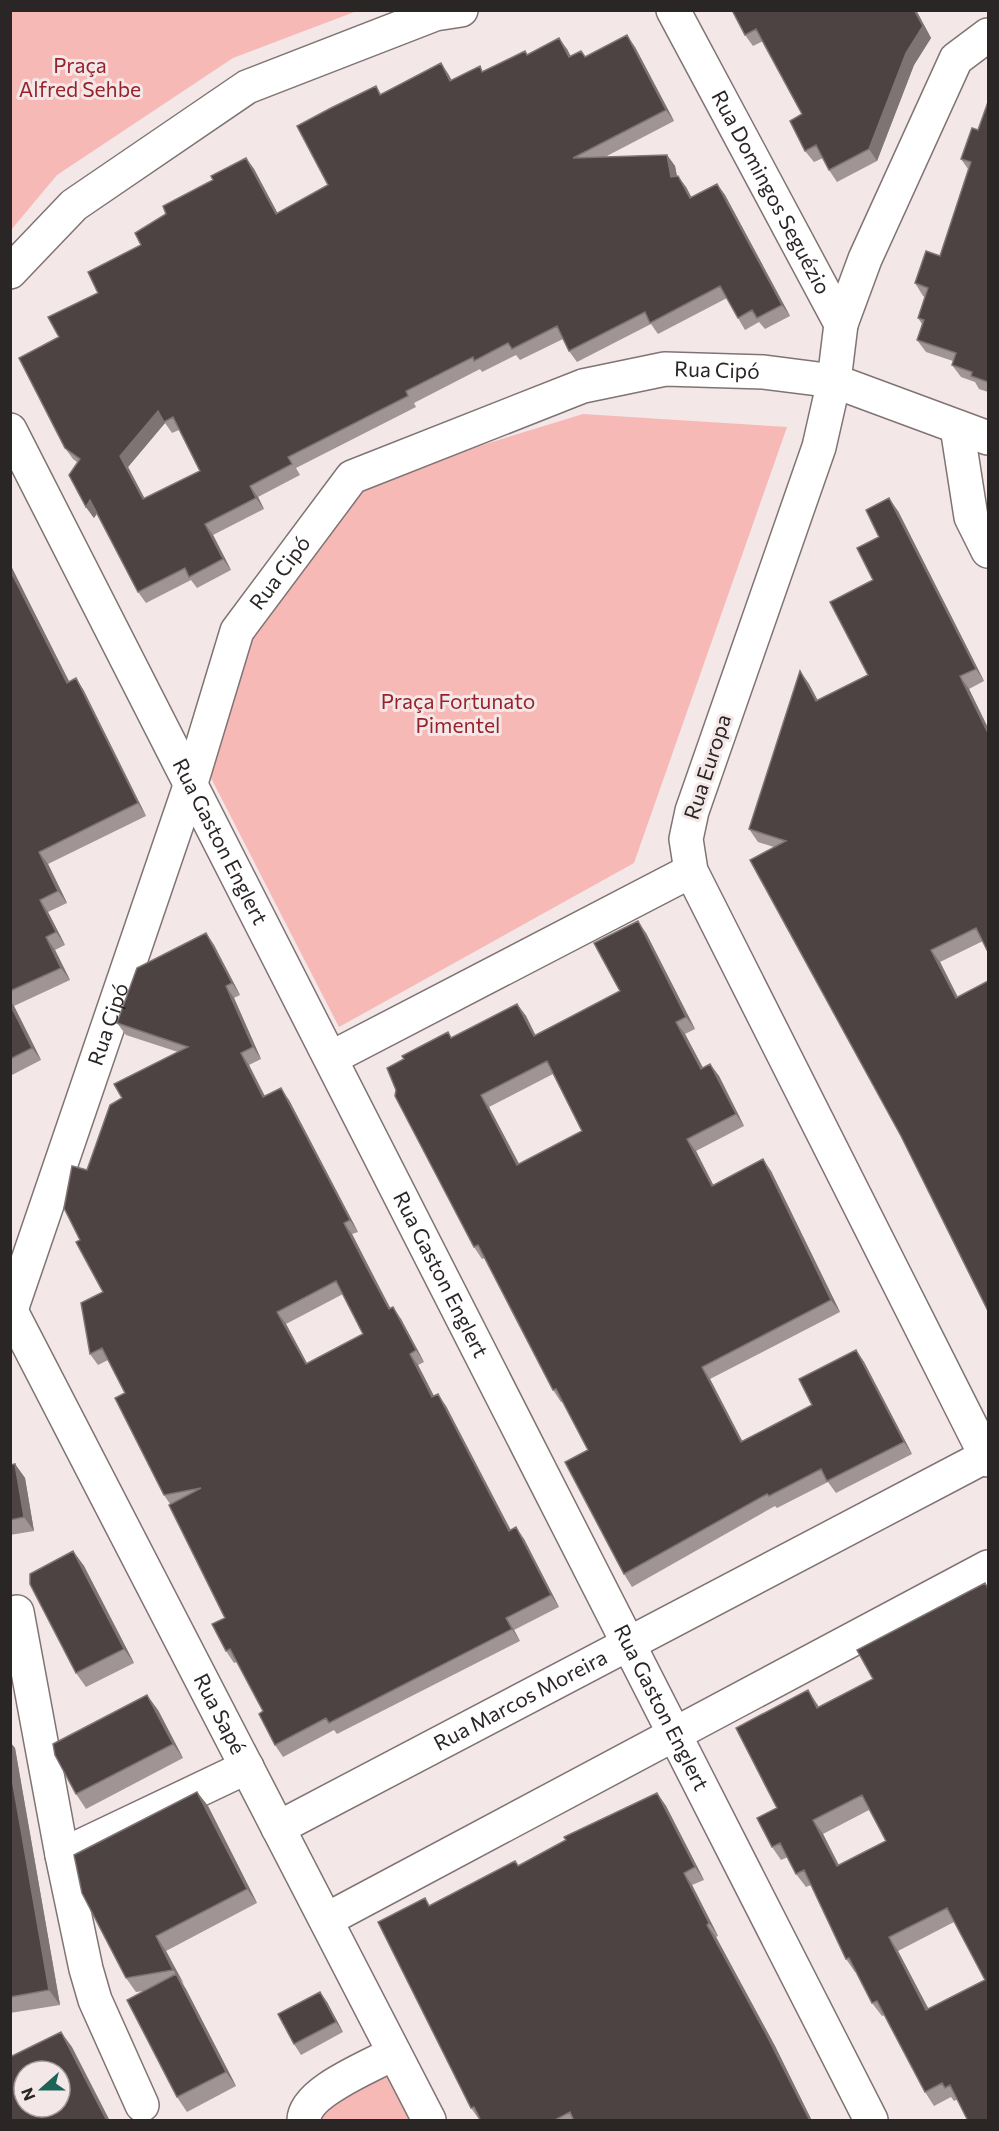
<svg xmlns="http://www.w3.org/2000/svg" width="999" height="2131" font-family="Commissioner,sans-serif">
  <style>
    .green { fill: #f6b9b6 }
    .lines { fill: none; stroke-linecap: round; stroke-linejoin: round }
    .minor-casing { stroke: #7f7473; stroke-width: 36 }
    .minor { stroke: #fff; stroke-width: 33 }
    .wall { fill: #a09594; fill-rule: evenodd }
    .shaded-wall { fill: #7f7474 }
    .building { fill: #4d4342; stroke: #7f7474; stroke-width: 1.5; fill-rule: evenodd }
    .labels { text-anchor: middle; stroke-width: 6; stroke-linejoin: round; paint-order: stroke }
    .park-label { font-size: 21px; fill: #98222c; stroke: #f4e7e7 }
    .street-label { font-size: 21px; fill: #2b2626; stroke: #f4e7e7 }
  </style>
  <rect width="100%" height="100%" fill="#f4e7e7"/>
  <path class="green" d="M11,10H357V11L233,58L57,175L11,230Z
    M583,414L787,427L634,863L339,1027L211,778L244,639L359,483Z
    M387,2067L415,2120H322L330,2101Z"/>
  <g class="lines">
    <defs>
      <g id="minor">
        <path id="s1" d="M673,10L841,324L834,381L819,447L692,811L686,839L691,871L988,1460"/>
        <path d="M10,272L74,205L247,87L435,14L461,10"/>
        <path d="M841,324L865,259L956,59L988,35"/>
        <path d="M957,427L971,517L988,551"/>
        <path id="s2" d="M10,430L871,2120"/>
        <path d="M331,1058L691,871"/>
        <path id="s3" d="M10,1309L429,2120"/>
        <path id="s4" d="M11,1310L191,783L237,631L352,477L583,386L665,369L764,372L834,381L988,438"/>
        <path d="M17,1612L62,1855L86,1969L95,2000L142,2105"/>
        <path id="s5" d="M278,1828L986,1456"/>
        <path d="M62,1855L247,1767"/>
        <path d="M326,1920L988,1567"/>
        <path d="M304,2120C305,2091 370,2067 394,2053"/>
      </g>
    </defs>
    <use href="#minor" class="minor-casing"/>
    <use href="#minor" class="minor"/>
  </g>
  <path class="wall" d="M736,10H916L931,38L914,65L877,161L837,182L829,170L823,158L814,162L805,151L802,114L763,41L753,46L745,35Z
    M635,47L674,121L605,157L667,155L675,166L677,176L686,187L692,198L717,184L725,195L790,316L765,329L759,322L745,330L738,318L727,298L658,334L651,324L577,362L569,351L563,339L520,360L516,355L482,372L480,369L414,403L416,407L296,468L300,475L258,497L264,509L213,535L231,570L197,588L191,580L146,603L138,592L97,513L94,518L86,507L78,463L73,459L65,448L59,337L141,245L166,214L213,180L246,158L254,169L277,213L328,185L376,86L381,94L441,63L452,81L483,71L528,54L567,49L570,56L585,57ZM165,423L172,433L179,430L200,471L145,499L128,467Z
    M988,102V392L979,389L975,382L961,377L952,365L953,361L926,352L917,340L922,324L918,318L925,297L923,296L915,283L940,256L968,169L961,159L978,130Z
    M898,511L984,681L969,689L988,728V952L983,941L940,962L958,997L988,1311L774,847L758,842L749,829L800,671L809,684L818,701L868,675L873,580L879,537Z
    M10,564L69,682L76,678L84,691L146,816L48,864L67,903L48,912L65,945L55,950L70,980L14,1006L41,1060L10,1076Z
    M206,933L214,945L240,995L234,998L261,1059L249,1065L265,1096L289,1100L358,1232L352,1234L374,1278L390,1308L401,1319L424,1362L418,1365L434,1396L446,1406L510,1530L524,1539L559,1607L514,1630L520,1641L337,1734L334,1730L283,1757L275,1745L263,1711L237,1662L234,1663L226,1651L225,1618L170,1504L164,1495L125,1393L108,1360L98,1365L90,1354L103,1292L80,1240L87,1170L122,1098L178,1052L126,1035L117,1023ZM343,1294L363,1334L307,1364L286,1324Z
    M646,933L695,1029L685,1034L703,1068L710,1064L719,1076L744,1126L696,1151L713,1185L771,1171L840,1312L710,1379L742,1441L812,1405L856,1350L864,1362L912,1454L836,1493L828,1482L777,1508L775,1506L632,1587L624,1574L588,1450L563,1402H561L553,1390L485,1258L482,1259L474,1247L452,1038L517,1004L526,1016L535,1035L620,991ZM553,1074L582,1131L519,1164L489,1107Z
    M15,1464L25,1478L34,1531L10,1535V1465Z
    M73,1551L84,1566L134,1663L86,1687L76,1673Z
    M985,1583L988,1587V2121L958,2099L954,2101L951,2097L934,2106L925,2092L885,2015L882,2016L872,2003L856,1972H855L846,1959L811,1885L806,1887L796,1874L788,1857L781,1860L772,1847L777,1808L817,1704L819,1707L873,1679ZM869,1810L886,1841L839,1865L823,1834ZM954,1922L985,1980L928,2009L898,1951Z
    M158,1710L183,1758L86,1809L76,1794Z
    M10,1742L15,1748L60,2005L10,2013Z
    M197,1792L208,1806L257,1903L166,1951L236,2086L187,2112L177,2097L144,1991L136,1992L126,1978Z
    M657,1793L666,1806L704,1880L692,1885L718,1936L716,1937L775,2046L812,2121H480L471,2108L425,1898L430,1906L518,1866Z
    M320,1992L327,2002L343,2032L301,2055L294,2044Z"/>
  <path class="shaded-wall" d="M914,10H916L931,38L914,65L877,161L869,149Z
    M627,35L635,47L674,121L666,110Z
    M559,38L567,49L577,68L569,57Z
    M441,63L449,75L458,93L450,81Z
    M667,155L675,166L679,188L671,177Z
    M246,158L254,169L284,225L276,214Z
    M678,176L686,187L698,210L690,198Z
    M717,184L725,195L790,316L782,305Z
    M158,411L165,423L128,467L151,511L143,499L120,456Z
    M250,486L258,497L264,509L256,498Z
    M889,498L898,511L984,681L976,669Z
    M90,500L98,512L94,518L86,507Z
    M205,524L213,535L231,570L223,559Z
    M10,564L27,598L76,695L67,683L10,570Z
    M800,671L809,684L825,714L816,701Z
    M960,676L969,689L988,728V733Z
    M76,678L84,691L146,816L138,803Z
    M39,852L48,864L67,903L58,891Z
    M40,900L48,912L65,945L56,932Z
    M638,921L646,933L695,1029L686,1017Z
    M206,933L214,945L240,995L232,983Z
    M46,937L55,950L70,980L61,968Z
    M931,950L940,962L964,1010L956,998Z
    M226,986L234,998L261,1059L253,1047Z
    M10,1001L14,1006L41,1060L32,1048L10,1004Z
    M517,1004L526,1016L542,1048L534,1036Z
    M676,1022L685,1034L710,1081L701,1069Z
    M241,1053L249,1065L271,1109L263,1097Z
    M710,1064L719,1076L744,1126L736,1114Z
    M281,1088L289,1100L358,1232L350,1220Z
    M481,1095L489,1107L526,1177L517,1165Z
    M687,1139L696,1151L720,1198L712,1186Z
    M763,1159L771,1171L840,1312L831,1300Z
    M344,1223L352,1234L397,1321L389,1309Z
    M393,1307L401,1319L424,1362L416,1350Z
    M277,1312L286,1324L314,1376L306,1364Z
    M856,1350L864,1362L912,1454L904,1442Z
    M410,1354L418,1365L440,1408L432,1397Z
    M702,1367L710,1379L749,1454L741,1442Z
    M438,1394L446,1406L517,1542L509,1531Z
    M15,1464L25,1478L34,1531L24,1517Z
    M516,1527L524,1539L559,1607L551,1595Z
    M73,1551L84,1566L134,1663L124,1649Z
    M506,1618L514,1630L520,1641L512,1629Z
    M808,1690L817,1704L826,1721L817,1708Z
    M147,1695L158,1710L183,1758L173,1744Z
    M10,1742L15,1748L60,2005L49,1990L10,1767Z
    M197,1792L208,1806L257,1903L247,1889Z
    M657,1793L666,1806L704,1880L695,1867Z
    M813,1820L823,1834L846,1880L837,1866Z
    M684,1873L692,1885L718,1936L709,1923Z
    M707,1925L716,1937L775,2046L812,2121H810Z
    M156,1936L166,1951L184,1984L173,1970Z
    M889,1937L898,1951L936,2023L926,2010Z
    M176,1974L186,1989L236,2086L226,2072Z
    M320,1992L327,2002L343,2032L336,2022Z
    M61,2032L72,2047L110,2121H107Z"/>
  <path class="building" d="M736,10H914L923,26L906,53L869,149L829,170L816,145L805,151L790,121L802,114L756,29L745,35L733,12Z
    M627,35L666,110L573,158L667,155L671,177L678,176L690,198L717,184L782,305L757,318L752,310L738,318L720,286L650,323L645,312L569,351L557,326L512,349L508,343L474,361L473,357L406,391L408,396L288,457L292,464L250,486L256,498L205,524L223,559L189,577L185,568L138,592L90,500L86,507L69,475L80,459L65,448L19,358L59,337L48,317L98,293L88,272L141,245L135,233L166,214L163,206L213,180L211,176L246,158L276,214L328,185L297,126L331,108L376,86L380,95L441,63L450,81L480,66L482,72L525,51L527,55L559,38L569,57L581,51L585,57ZM158,411L164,422L173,417L200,471L143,499L120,456Z
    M988,102V382L971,376L972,372L952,365L956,353L917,340L924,320L918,318L928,288L915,283L926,251L940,256L971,162L961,159L972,128L978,130Z
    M889,498L976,669L960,676L988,733V952L976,928L931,950L956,998L988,981V1311L901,1136L750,860L786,841L749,829L800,671L816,701L868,675L830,602L873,580L857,548L879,537L866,510Z
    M10,570L67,683L76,678L138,803L39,852L58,891L40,900L56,932L46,937L61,968L10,991Z
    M638,921L686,1017L676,1022L701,1069L710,1064L736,1114L687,1139L712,1186L763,1159L831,1300L702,1367L741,1442L812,1405L799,1379L856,1350L904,1442L827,1481L821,1469L769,1496L767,1494L624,1574L565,1462L588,1450L556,1389L553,1390L478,1245L474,1247L395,1096L396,1090L387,1068L404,1059L402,1056L448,1032L451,1038L517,1004L534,1036L620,991L594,943ZM547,1061L582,1131L517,1165L481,1095Z
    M206,933L232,983L226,986L253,1047L241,1053L263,1097L281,1088L350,1220L344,1223L366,1266L389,1309L393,1307L416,1350L410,1354L432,1397L438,1394L509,1531L516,1527L551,1595L506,1618L512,1629L329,1723L326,1718L275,1745L259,1714L263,1711L230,1649L226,1651L212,1624L225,1618L169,1505L201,1488L164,1495L115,1398L125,1393L102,1348L90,1354L81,1303L103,1292L76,1242L80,1240L64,1208L72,1166L87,1170L110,1105L122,1098L114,1084L188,1047L117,1023L137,968ZM336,1281L363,1334L306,1364L277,1312Z
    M10,1004L32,1048L10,1059Z
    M15,1464L24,1517L10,1520V1465Z
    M73,1551L124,1649L76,1673L30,1584V1574Z
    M985,1583L988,1589V2121H968L950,2085L945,2088L942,2083L925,2092L877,2001L872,2003L849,1958L846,1959L804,1870L796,1874L780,1843L772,1847L757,1818L777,1808L736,1728L808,1690L817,1708L873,1679L857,1650ZM862,1795L886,1841L837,1866L813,1820ZM947,1908L985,1980L926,2010L889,1937Z
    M147,1695L173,1744L76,1794L55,1755L53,1744Z
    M10,1767L49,1990L10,1997Z
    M197,1792L247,1889L156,1936L173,1970L126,1978L82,1893L74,1855Z
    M657,1793L695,1867L684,1873L709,1923L707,1925L766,2034L810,2121H574L570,2112L553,2121H481L474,2107L471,2108L378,1922L425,1898L429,1906L515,1861L518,1866L566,1840L564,1837Z
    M176,1974L226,2072L177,2097L127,2000Z
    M320,1992L336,2022L294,2044L278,2014Z
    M61,2032L107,2121H10V2057ZM24,2071H60V2107H24Z"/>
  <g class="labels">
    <g class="park-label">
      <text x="80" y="73">Praça<tspan x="80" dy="24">Alfred Sehbe</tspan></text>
      <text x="458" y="709">Praça Fortunato<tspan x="458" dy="24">Pimentel</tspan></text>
    </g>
    <g class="street-label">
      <text dy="7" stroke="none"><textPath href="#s1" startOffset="207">Rua Domingos Seguézio</textPath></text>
      <text dy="7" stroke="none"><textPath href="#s4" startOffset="1292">Rua Cipó</textPath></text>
      <text dy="7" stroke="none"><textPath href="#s4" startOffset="788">Rua Cipó</textPath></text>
      <text transform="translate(708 767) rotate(-72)" y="7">Rua Europa</text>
      <text dy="7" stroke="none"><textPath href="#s2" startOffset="462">Rua Gaston Englert</textPath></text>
      <text dy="7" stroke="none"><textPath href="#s4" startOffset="302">Rua Cipó</textPath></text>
      <text dy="7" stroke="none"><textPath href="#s2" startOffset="948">Rua Gaston Englert</textPath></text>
      <text dy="7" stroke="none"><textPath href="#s5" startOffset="274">Rua Marcos Moreira</textPath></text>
      <text dy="7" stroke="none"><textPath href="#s2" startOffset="1434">Rua Gaston Englert</textPath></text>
      <text dy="7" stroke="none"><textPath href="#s3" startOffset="456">Rua Sapé</textPath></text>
    </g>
  </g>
  <rect width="999" height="2131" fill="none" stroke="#2b2626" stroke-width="24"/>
  <g transform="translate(42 2089) rotate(249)"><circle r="28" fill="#f4e7e7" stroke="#a49a9a" stroke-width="1.5"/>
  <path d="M0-4.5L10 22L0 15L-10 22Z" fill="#1c6458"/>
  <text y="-9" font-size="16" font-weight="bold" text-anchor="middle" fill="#2b2626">N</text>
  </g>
</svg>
